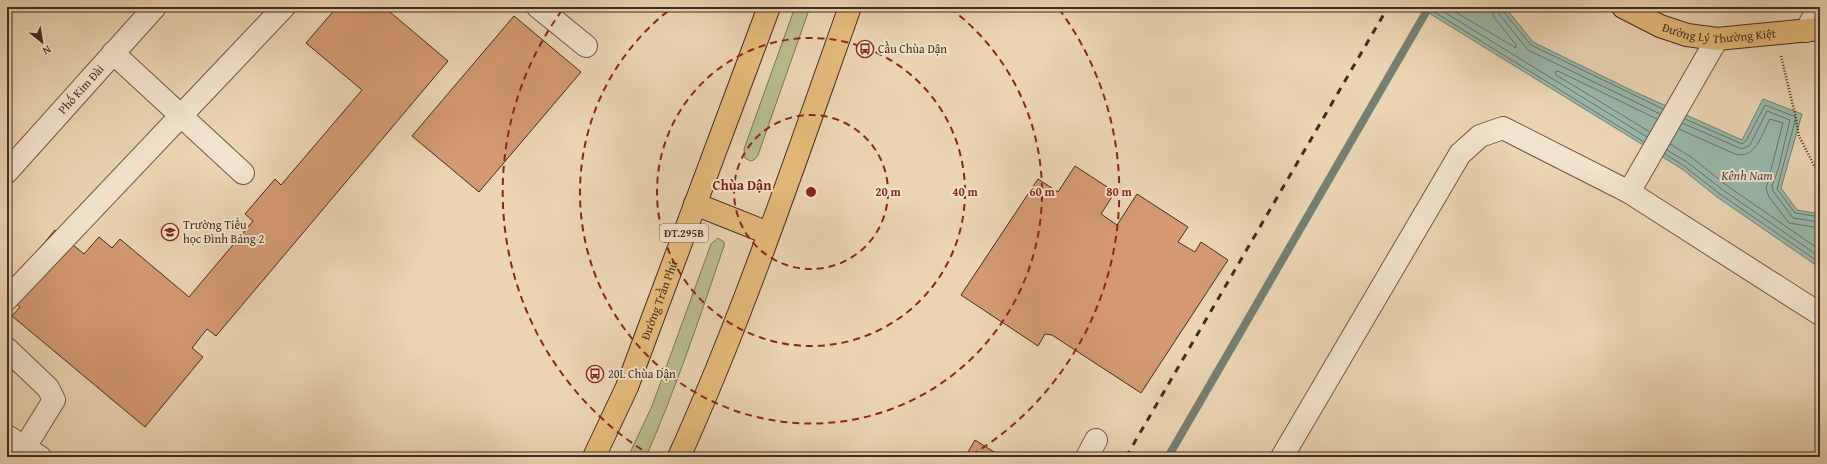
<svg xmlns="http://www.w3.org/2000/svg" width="1827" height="464" font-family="'Gentium Book Plus',serif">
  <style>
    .green { fill: #b8bc8c; stroke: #7c7457 }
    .water { fill: #98b8aa; stroke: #758074 }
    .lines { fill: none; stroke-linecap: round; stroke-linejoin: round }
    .shore { stroke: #6c7266; stroke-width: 1 }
    .stream { stroke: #758074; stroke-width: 8 }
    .building { fill: #d49971; stroke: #412d22 }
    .minor-casing { stroke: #6b5746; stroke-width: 24 }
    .major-casing { stroke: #412d22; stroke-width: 24 }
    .path { stroke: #412d22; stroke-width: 2.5; stroke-dasharray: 1 2; stroke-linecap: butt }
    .minor { stroke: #f1e3cd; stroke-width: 22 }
    .major { stroke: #e5ba79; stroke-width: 22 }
    .rail { stroke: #412d22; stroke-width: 3; stroke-dasharray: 7 7; stroke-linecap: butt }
    .ring { fill: none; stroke: #8f2418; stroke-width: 2; stroke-dasharray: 7 5 }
    .labels { text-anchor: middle; stroke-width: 4; stroke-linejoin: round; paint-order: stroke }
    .shield { fill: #f1e3cd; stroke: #766455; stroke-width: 1 }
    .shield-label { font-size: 11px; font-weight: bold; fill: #412d22 }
    .street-label { font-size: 12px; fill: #412d22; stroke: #f1e3cd }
    .poi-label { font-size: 12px; fill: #412d22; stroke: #f1e3cd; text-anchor: start }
    .water-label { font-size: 13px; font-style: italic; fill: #52493d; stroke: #f1e3cd }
    .quarter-label { font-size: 14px; font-weight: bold; fill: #7a1f14; stroke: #f1e3cd }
    .centre { fill: #8f2418; stroke: #f1e3cd; stroke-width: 2 }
    .ring-label { font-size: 12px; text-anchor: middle; font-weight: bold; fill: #8f2418; stroke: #f1e3cd; stroke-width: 4; stroke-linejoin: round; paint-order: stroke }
  </style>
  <rect width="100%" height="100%" fill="#ead4b2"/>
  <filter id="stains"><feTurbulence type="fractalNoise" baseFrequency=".005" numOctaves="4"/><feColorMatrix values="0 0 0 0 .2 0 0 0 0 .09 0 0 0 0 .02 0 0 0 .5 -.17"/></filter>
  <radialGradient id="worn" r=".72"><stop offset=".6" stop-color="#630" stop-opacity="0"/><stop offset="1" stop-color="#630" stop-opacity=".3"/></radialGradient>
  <path class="green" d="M795,7H810L758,155L754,160L750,161L745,158L744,149Z
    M718,238L724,242V246C700,317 676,388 646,457H628L652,406L711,244Z"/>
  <path class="water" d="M1419,7H1505L1533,42L1633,91L1742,140L1763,99L1802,114L1781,188L1797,210L1820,214V268L1717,197L1682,169Z"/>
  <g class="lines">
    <path class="shore" d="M1426,7L1644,142
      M1436,7L1647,137
      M1447,7L1516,48V45L1494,17L1491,7
      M1497,7L1499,14L1528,50L1660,114
      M1502,7L1503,11L1531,45L1663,109
      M1685,119L1742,144L1746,141L1765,105L1796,117L1777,189L1795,213L1820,217
      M1682,123L1742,149L1750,145L1767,111L1790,120L1778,170L1772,186L1773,191L1793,218L1820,222
      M1679,129L1735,154C1756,160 1762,133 1770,119L1783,123L1766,189L1769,197L1789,223L1820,228
      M1650,132L1556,75L1555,72L1558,71L1657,119
      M1670,144L1691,157L1726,185L1820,250
      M1667,150L1687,162L1723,190L1820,257
      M1665,154L1684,166L1720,194L1820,263"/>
    <path class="stream" d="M1168,457L1429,7"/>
  </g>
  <path class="building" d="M337,7H384L448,61L216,336L207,329L192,348L203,357L145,427L12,316L20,307L7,296V287L55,230L84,254L99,237L112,248L120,239L189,297L253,221L245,214L275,179L281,185L362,90L306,43Z
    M514,16L581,72L479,192L412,136Z
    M1075,166L1115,192L1101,214L1117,225L1137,194L1188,227L1178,242L1195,252L1201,242L1228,260L1141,393L1052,335L1045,334L1038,346L961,295L1038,179L1058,192Z
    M975,440L1002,457H965Z"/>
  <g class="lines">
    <defs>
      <g id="minor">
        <path d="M538,7L586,46"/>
        <path d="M1806,31L1819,7"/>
        <path d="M113,53L243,173"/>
        <path id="s1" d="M7,172L155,7"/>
        <path d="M1629,192L1717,39"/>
        <path d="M7,299L284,7"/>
        <path d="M7,349L48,388L54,400L25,447"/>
        <path d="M7,436L40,457"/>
        <path d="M1087,457L1096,440"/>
        <path d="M1282,457L1460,154L1480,136L1503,128L1629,192L1820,314"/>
      </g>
      <g id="major">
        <path id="s2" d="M1623,7L1660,26L1687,35L1717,39L1820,29"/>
        <path d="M695,204L768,233"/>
        <path id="s3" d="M594,457L627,387L769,7"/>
        <path d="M679,457C745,311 796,158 850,7"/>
      </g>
    </defs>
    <use href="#minor" class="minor-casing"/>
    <use href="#major" class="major-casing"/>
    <path class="path" d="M1781,56L1795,114L1799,136L1820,177"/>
    <use href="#minor" class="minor"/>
    <use href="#major" class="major"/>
    <path class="rail" d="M1126,457L1388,7"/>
  </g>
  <g class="ring">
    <circle cx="811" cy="192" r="77"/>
    <circle cx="811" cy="192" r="154"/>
    <path d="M950 8A231 231 0 1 1 672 8"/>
    <path d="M652 456A308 308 0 0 1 563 9M1059 9A308 308 0 0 1 970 456"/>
  </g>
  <defs>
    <symbol id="bus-ring" viewBox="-11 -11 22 22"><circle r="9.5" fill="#f1e3cd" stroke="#8f2418" stroke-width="1.5"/><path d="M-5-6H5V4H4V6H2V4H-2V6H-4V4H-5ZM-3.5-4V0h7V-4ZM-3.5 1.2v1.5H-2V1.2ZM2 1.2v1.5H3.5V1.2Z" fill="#8f2418"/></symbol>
    <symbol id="school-ring" viewBox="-11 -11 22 22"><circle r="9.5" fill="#f1e3cd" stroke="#8f2418" stroke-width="1.5"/><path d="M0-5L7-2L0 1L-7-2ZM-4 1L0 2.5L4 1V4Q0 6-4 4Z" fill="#8f2418"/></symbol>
  </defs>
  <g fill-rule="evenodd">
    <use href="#bus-ring" x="855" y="39" width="20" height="20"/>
    <use href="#school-ring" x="160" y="222" width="20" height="20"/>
    <use href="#bus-ring" x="585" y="364" width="20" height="20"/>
  </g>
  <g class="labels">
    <rect class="shield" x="660" y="224" width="48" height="18" rx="3"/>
    <g class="shield-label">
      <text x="684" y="237">ĐT.295B</text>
    </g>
    <g class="street-label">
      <text dy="4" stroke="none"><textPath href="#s2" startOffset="102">Đường Lý Thường Kiệt</textPath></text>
      <text dy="4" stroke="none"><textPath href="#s1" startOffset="111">Phố Kim Đài</textPath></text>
      <text dy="4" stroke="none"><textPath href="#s3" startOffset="170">Đường Trần Phú</textPath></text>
    </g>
    <g class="poi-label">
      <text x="878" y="53">Cầu Chùa Dận</text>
      <text x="183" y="229">Trường Tiểu<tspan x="183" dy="14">học Đình Bảng 2</tspan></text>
      <text x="608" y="378">20L Chùa Dận</text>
    </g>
    <g class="water-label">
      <text x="1747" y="180">Kênh Nam</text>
    </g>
    <g class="quarter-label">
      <text x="742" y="190">Chùa Dận</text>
    </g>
  </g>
  <circle cx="811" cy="192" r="6" class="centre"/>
  <g class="ring-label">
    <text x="888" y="196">20 m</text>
    <text x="965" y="196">40 m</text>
    <text x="1042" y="196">60 m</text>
    <text x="1119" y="196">80 m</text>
  </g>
  <rect width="1827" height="464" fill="none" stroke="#ead4b2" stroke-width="24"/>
  <rect x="8" y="8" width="1811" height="448" fill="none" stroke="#412d22" stroke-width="2"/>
  <rect x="12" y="12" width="1803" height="440" fill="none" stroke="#412d22"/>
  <g transform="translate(42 42) rotate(150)" stroke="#f1e3cd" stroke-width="3" paint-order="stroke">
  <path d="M0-3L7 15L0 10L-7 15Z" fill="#412d22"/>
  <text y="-6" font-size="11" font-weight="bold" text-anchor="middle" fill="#412d22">N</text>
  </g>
  <rect width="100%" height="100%" filter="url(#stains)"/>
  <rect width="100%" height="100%" fill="url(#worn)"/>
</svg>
